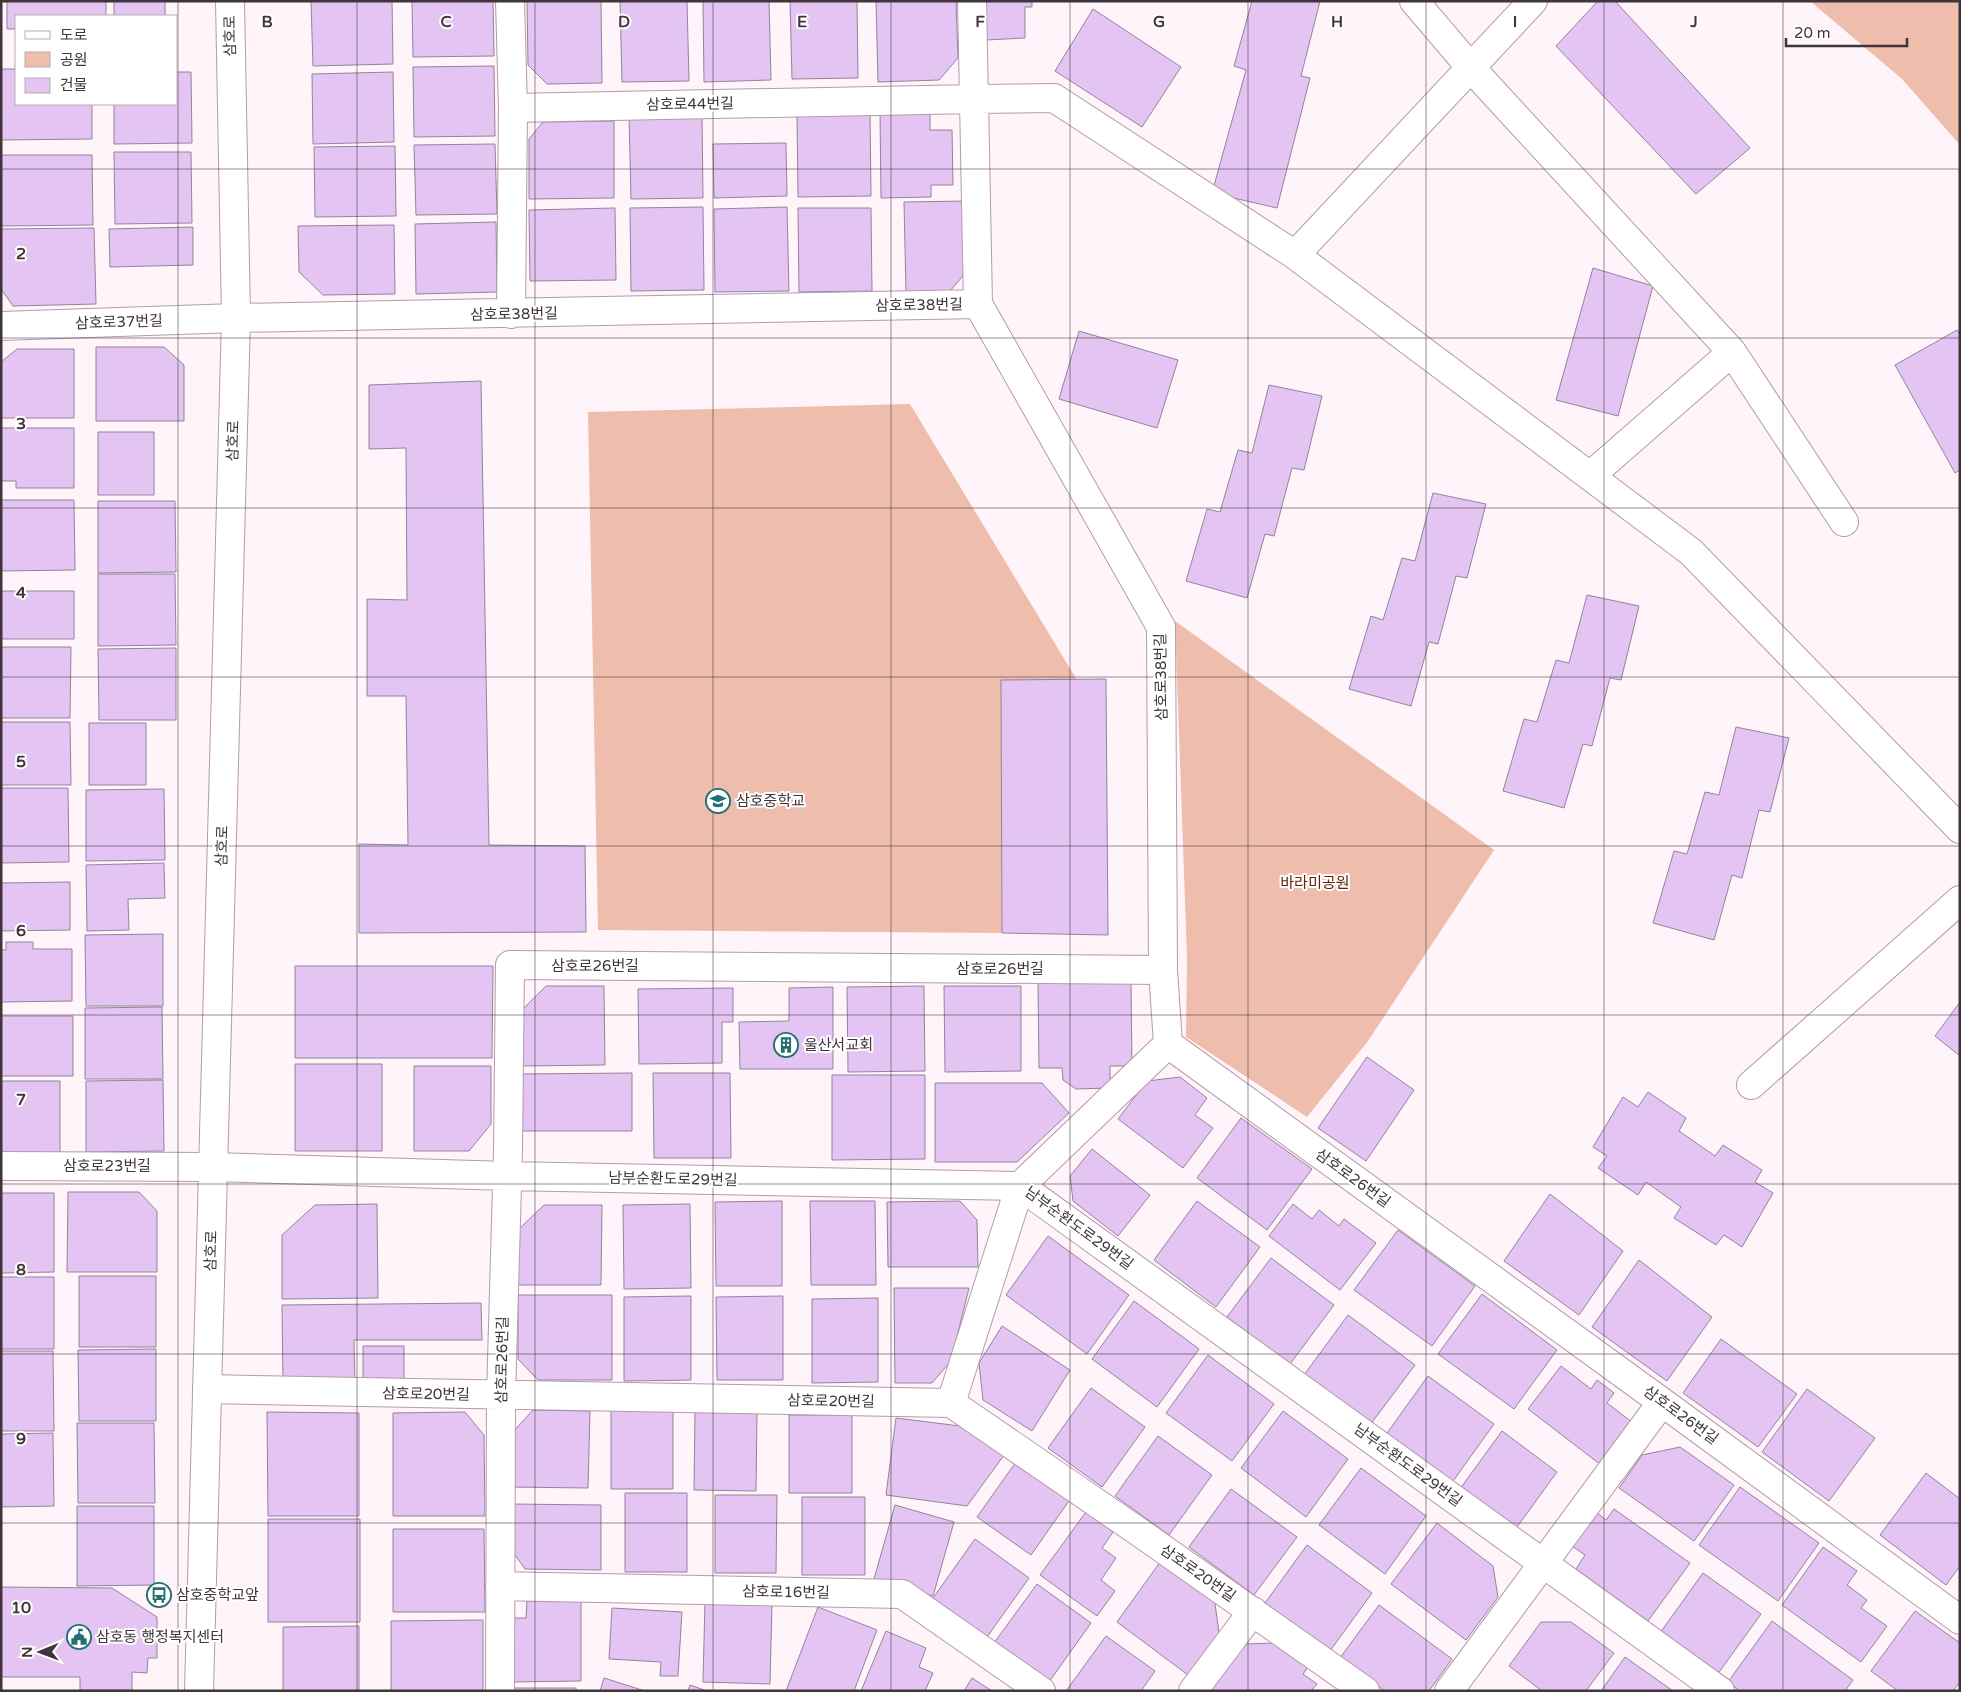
<svg xmlns="http://www.w3.org/2000/svg" width="1961" height="1692" font-family="'Varela Round','Noto Sans KR',sans-serif">
  <style>
    .green { fill: #eebdac }
    .building { fill: #e3c4f3; stroke: #92849a }
    .lines { fill: none; stroke-linecap: round; stroke-linejoin: round }
    .street-casing { stroke: #b59baa; stroke-width: 30 }
    .secondary-casing { stroke: #b59baa; stroke-width: 30 }
    .street { stroke: #fff; stroke-width: 28 }
    .secondary { stroke: #fff; stroke-width: 28 }
    .grid { fill: none; stroke: #40353b; stroke-width: 1; stroke-opacity: 0.55 }
    .labels { text-anchor: middle; stroke-width: 4; stroke-linejoin: round; paint-order: stroke }
    .street-label { font-size: 15px; fill: #40353b; stroke: #fff }
    .poi-label { font-size: 15px; fill: #40353b; stroke: #fff; text-anchor: start }
    .park-label { font-size: 15px; fill: #642208; stroke: #fff }
    .grid-label { font-size: 16px; text-anchor: middle; font-weight: bold; fill: #40353b; stroke: #fff; stroke-width: 4; stroke-linejoin: round; paint-order: stroke }
  </style>
  <rect width="100%" height="100%" fill="#fff4fa"/>
  <path class="green" d="M1810,1H1960V145L1902,79Z
    M910,404L1077,680H1001L1002,933L598,930L588,412Z
    M1175,621L1494,850L1368,1041L1307,1117L1186,1037L1187,957Z"/>
  <path class="building" d="M7,1H106V16H16V29H7Z
    M114,1H165V16H114Z
    M311,1H392L393,64L313,66Z
    M412,1H493L494,56L413,57Z
    M527,1H601L602,83L547,84L528,65Z
    M620,1H687L689,81L622,82Z
    M703,1H769L771,80L704,82Z
    M790,1H857L858,78L792,79Z
    M876,1H956L958,58L939,80L878,82Z
    M985,1H1032V7H1025V38L986,40Z
    M1252,1H1320L1301,76L1310,78L1277,208L1212,193L1246,70L1234,66Z
    M1598,1H1615L1750,148L1696,194L1556,46Z
    M1093,9L1181,67L1142,127L1055,71Z
    M494,66L495,136L414,137L413,67Z
    M1,69H16V104H92V139L1,140Z
    M176,72H191L192,143L114,144V104H176Z
    M393,72L394,142L313,144L312,74Z
    M880,111H930V130H952L953,185H931V197L881,198Z
    M870,113L871,196L798,197L797,115Z
    M702,115L703,198L631,199L629,116Z
    M614,121V198L529,199V139L543,122Z
    M786,143L787,196L714,198L713,144Z
    M495,144L497,214L416,215L414,145Z
    M395,146L396,216L315,217L314,147Z
    M114,152H191L192,223L115,224Z
    M1,155H92L93,225L1,226Z
    M968,201L969,269L950,291L906,292L904,202Z
    M703,207L704,290L631,291L630,208Z
    M787,207L789,291L715,292L714,209Z
    M615,208L616,280L530,281L529,210Z
    M798,208H871L872,291L799,292Z
    M496,222L497,292L416,294L415,224Z
    M394,225L395,294L323,295L299,272L298,226Z
    M193,227V265L110,267L109,229Z
    M94,228L96,304L13,306L1,289V229Z
    M1593,268L1653,286L1618,416L1556,400Z
    M1957,330L1960,335V470L1955,473L1895,365Z
    M1079,331L1178,360L1157,428L1059,399Z
    M96,347H164L184,365V421H96Z
    M17,349H74V418H1V362Z
    M481,381L489,845L585,846L586,932L359,933V844L408,845L406,696H367V599L407,600L406,448L369,449V385Z
    M1269,385L1322,396L1304,470L1292,468L1274,536L1265,534L1247,598L1186,581L1207,509L1220,512L1238,450L1252,453Z
    M1,428H74V488H16V481H1Z
    M98,432H154V495H98Z
    M1433,493L1486,504L1467,578L1456,576L1438,644L1429,642L1411,706L1349,689L1371,616L1383,620L1402,558L1415,561Z
    M1,500H74L75,570L1,571Z
    M98,501H175L176,572L98,573Z
    M98,574H175L176,645L98,646Z
    M1,591H74V639H1Z
    M1587,595L1639,606L1621,680L1610,678L1592,746L1583,744L1564,808L1503,791L1524,719L1537,722L1556,660L1569,663Z
    M1,647H71L70,718H1Z
    M176,648V720H99L98,649Z
    M1106,679L1108,935L1002,933L1001,680Z
    M1,722H70L71,785H1Z
    M89,723H146V785H89Z
    M1736,727L1789,738L1770,812L1759,810L1742,878L1732,875L1714,940L1653,923L1674,851L1687,854L1705,792L1719,795Z
    M1,788H68L69,862L1,863Z
    M164,789L165,860L86,861V790Z
    M164,863L165,898L128,899L129,930L87,931L86,865Z
    M70,882V930L1,931V883Z
    M163,934V1006H86L85,935Z
    M6,942H33V949H72V1001L1,1002V950H6Z
    M295,966H493L492,1058H295Z
    M1038,983H1131L1132,1066H1110V1088L1076,1089L1063,1080L1062,1068H1039Z
    M546,986H604L605,1065L521,1066V1011Z
    M924,986L925,1071L848,1072L847,987Z
    M944,986H1021V1071L945,1072Z
    M833,987V1069H740L739,1022L789,1021V988Z
    M733,988V1022H722V1063L639,1064L638,989Z
    M1960,1002V1056L1935,1036Z
    M162,1007L163,1079H85V1008Z
    M1,1016H73V1076H1Z
    M1367,1057L1414,1090L1366,1161L1318,1128Z
    M295,1064H382V1151H295Z
    M414,1066H491V1124L469,1151H414Z
    M632,1073V1131H521L520,1074Z
    M653,1073H730L731,1158H654Z
    M832,1075H925V1159L832,1160Z
    M1180,1077L1207,1098L1195,1115L1213,1128L1183,1168L1118,1119L1147,1081Z
    M163,1080L164,1151L86,1152V1081Z
    M1,1081H60V1153H1Z
    M935,1083H1042L1069,1113L1017,1162H935Z
    M1648,1092L1686,1118L1679,1131L1715,1156L1723,1145L1762,1170L1755,1182L1773,1193L1742,1247L1724,1235L1716,1245L1674,1218L1681,1207L1646,1182L1638,1195L1598,1168L1607,1156L1593,1147L1623,1097L1638,1107Z
    M1241,1118L1312,1169L1267,1230L1197,1178Z
    M1092,1149L1150,1195L1118,1236L1073,1201L1070,1176Z
    M68,1192H139L157,1211V1272H67Z
    M1,1193H54V1272L1,1273Z
    M1550,1194L1623,1251L1579,1315L1504,1261Z
    M782,1201V1286H716L715,1202Z
    M810,1201H875L876,1285H811Z
    M960,1201L977,1220L978,1267H888L887,1202Z
    M1197,1201L1260,1247L1216,1307L1154,1260Z
    M377,1204L378,1298L282,1299V1235L315,1205Z
    M690,1204L691,1288L624,1289L623,1205Z
    M1293,1204L1312,1219L1319,1210L1339,1226L1344,1219L1376,1243L1340,1290L1269,1236Z
    M544,1205H602L601,1285H518V1230Z
    M1398,1230L1475,1286L1432,1346L1354,1290Z
    M1048,1236L1129,1295L1087,1354L1006,1295Z
    M1271,1258L1334,1305L1290,1364L1227,1317Z
    M1639,1260L1712,1317L1667,1381L1592,1327Z
    M79,1276H156V1347H79Z
    M1,1277H54V1349H1Z
    M894,1288H969L951,1361L932,1383H895Z
    M1482,1294L1557,1350L1514,1409L1438,1354Z
    M518,1295H612V1380H538L518,1359Z
    M691,1296V1380L624,1381V1297Z
    M783,1296V1380H717L716,1297Z
    M878,1298V1382L812,1383V1299Z
    M1134,1301L1199,1349L1157,1407L1092,1359Z
    M481,1303L482,1340H354L355,1385H283L282,1305Z
    M1348,1315L1415,1365L1370,1425L1304,1375Z
    M1002,1326L1070,1370L1032,1431L983,1400L979,1363Z
    M1721,1339L1797,1394L1758,1447L1683,1393Z
    M363,1346H404V1384H363Z
    M156,1349V1421H79L78,1350Z
    M1,1351H53L54,1431H1Z
    M1208,1355L1274,1404L1232,1461L1166,1413Z
    M1561,1366L1591,1389L1597,1380L1614,1393L1607,1403L1633,1423L1601,1465L1528,1409Z
    M1428,1376L1494,1424L1451,1484L1385,1436Z
    M1091,1388L1145,1427L1102,1487L1048,1448Z
    M1807,1389L1875,1438L1829,1501L1762,1452Z
    M533,1410L590,1411L588,1488L511,1487L512,1433Z
    M611,1410L673,1411V1489H611Z
    M1283,1411L1348,1459L1306,1517L1241,1468Z
    M267,1412L359,1413V1516H268Z
    M465,1412L484,1435L485,1516H393V1413Z
    M695,1412H757L756,1491L694,1490Z
    M789,1415H852V1493H789Z
    M896,1418L976,1428L1007,1451L967,1506L886,1495Z
    M77,1423H154L155,1503H78Z
    M1502,1431L1557,1472L1512,1534L1457,1493Z
    M53,1433L54,1506L1,1507V1434Z
    M1158,1436L1212,1475L1169,1535L1115,1496Z
    M1680,1447L1734,1485L1694,1541L1619,1488L1642,1455Z
    M1018,1459L1071,1498L1031,1555L977,1517Z
    M1361,1468L1426,1516L1385,1574L1319,1525Z
    M1926,1473L1960,1499V1566L1946,1585L1880,1535Z
    M1740,1487L1819,1543L1778,1601L1699,1545Z
    M1231,1489L1297,1537L1254,1595L1189,1547Z
    M625,1493H687V1572H625Z
    M715,1495H777L776,1573H715Z
    M802,1497H865V1575H802Z
    M510,1504L601,1505V1570L525,1569L510,1548Z
    M895,1505L954,1522L933,1596L874,1579Z
    M77,1506H154V1585L77,1586Z
    M1614,1509L1690,1563L1648,1621L1576,1569L1585,1555L1572,1546L1596,1512L1606,1520Z
    M1086,1512L1113,1532L1102,1548L1116,1558L1101,1580L1115,1591L1097,1616L1040,1575Z
    M268,1519H360V1622H268Z
    M1437,1523L1493,1566L1498,1597L1466,1640L1391,1584Z
    M393,1529H484L485,1612H393Z
    M975,1539L1029,1578L987,1637L933,1598Z
    M1307,1545L1372,1593L1330,1651L1265,1603Z
    M1823,1547L1857,1571L1847,1585L1867,1600L1861,1608L1887,1626L1861,1662L1782,1605Z
    M1163,1558L1214,1596L1219,1633L1188,1675L1117,1622Z
    M1703,1573L1761,1614L1717,1675L1660,1633Z
    M1037,1584L1091,1623L1049,1682L994,1643Z
    M1,1587L112,1588L157,1617V1658H148L147,1673L132,1672V1690H80V1677H1Z
    M527,1601H581V1681L509,1682V1618H526Z
    M705,1601L772,1603L770,1684L703,1682Z
    M1379,1605L1452,1659L1429,1691H1385L1340,1658Z
    M818,1607L877,1630L854,1691H786Z
    M612,1608L682,1612L678,1676H660L661,1662L609,1659Z
    M1915,1611L1960,1643V1682L1953,1691H1898L1871,1671Z
    M483,1620V1691H391V1621Z
    M1772,1621L1853,1680L1845,1691H1740L1728,1682Z
    M1541,1622H1571L1614,1653L1586,1691H1542L1509,1666Z
    M359,1626V1691H283V1627Z
    M886,1631L926,1648L919,1667L933,1673L925,1691H861Z
    M1106,1636L1155,1671L1141,1691H1066Z
    M1275,1643L1308,1667L1303,1674L1317,1684L1311,1691H1211L1245,1644Z
    M1625,1657L1673,1691H1601Z
    M604,1678L645,1691H600Z
    M972,1678L992,1691H964Z
    M690,1685L707,1691H688Z
    M510,1688H576V1691H509Z"/>
  <g class="lines">
    <defs>
      <path id="street" d="M510,1L513,108L511,314
        M972,1L974,99L1054,98L1295,255L1691,552L1960,829
        M1414,1L1471,68L1732,352L1844,522
        M513,108L974,99L978,304
        M1295,255L1533,1
        M1,326L236,318L978,304L1161,627L1163,970
        M1590,476L1732,352
        M1751,1085L1960,900
        M1,1166L213,1167L507,1176L1020,1186L1720,1691
        M207,1389L951,1403L1139,1532L1365,1691
        M951,1403L1020,1186L1168,1044
        M500,1586L902,1594L1041,1691
        M500,1691L501,1396L508,1150L510,965L1163,970L1168,1044L1662,1402L1960,1620
        M1193,1691L1253,1611
        M1449,1691L1662,1402"/>
      <path id="secondary" d="M199,1691L236,318L230,1"/>
    </defs>
    <use href="#street" class="street-casing"/>
    <use href="#secondary" class="secondary-casing"/>
    <use href="#street" class="street"/>
    <use href="#secondary" class="secondary"/>
  </g>
  <path class="grid" d="M178,1V1691M357,1V1691M535,1V1691M713,1V1691M891,1V1691M1070,1V1691M1248,1V1691M1426,1V1691M1604,1V1691M1783,1V1691M1,169H1960M1,338H1960M1,508H1960M1,677H1960M1,846H1960M1,1015H1960M1,1184H1960M1,1354H1960M1,1523H1960"/>
  <defs>
    <symbol id="school-ring" viewBox="-11 -11 22 22"><circle r="9.5" fill="#fff" stroke="#246f73" stroke-width="1.5"/><path d="M0-5L7-2L0 1L-7-2ZM-4 1L0 2.5L4 1V4Q0 6-4 4Z" fill="#246f73"/></symbol>
    <symbol id="building-ring" viewBox="-11 -11 22 22"><circle r="9.5" fill="#fff" stroke="#246f73" stroke-width="1.5"/><path d="M-4-6H4V6H1V3H-1V6H-4ZM-2.5-4.3h1.7v1.8h-1.7ZM.8-4.3h1.7v1.8H.8ZM-2.5-1h1.7V.8h-1.7ZM.8-1h1.7V.8H.8Z" fill="#246f73"/></symbol>
    <symbol id="bus-ring" viewBox="-11 -11 22 22"><circle r="9.5" fill="#fff" stroke="#246f73" stroke-width="1.5"/><path d="M-5-6H5V4H4V6H2V4H-2V6H-4V4H-5ZM-3.5-4V0h7V-4ZM-3.5 1.2v1.5H-2V1.2ZM2 1.2v1.5H3.5V1.2Z" fill="#246f73"/></symbol>
    <symbol id="civic-ring" viewBox="-11 -11 22 22"><circle r="9.5" fill="#fff" stroke="#246f73" stroke-width="1.5"/><path d="M-.6-6.5H3V-4.5H.6V-3L4-1V1h2V6H-6V1h2V-1L-.6-3ZM-1.2 2.5V6h2.4V2.5Z" fill="#246f73"/></symbol>
  </defs>
  <g fill-rule="evenodd">
    <use href="#school-ring" x="704" y="787" width="28" height="28"/>
    <use href="#building-ring" x="772" y="1031" width="28" height="28"/>
    <use href="#bus-ring" x="145" y="1581" width="28" height="28"/>
    <use href="#civic-ring" x="65" y="1623" width="28" height="28"/>
  </g>
  <g class="labels">
    <g class="street-label">
      <text transform="translate(230 36) rotate(-91)" y="5">삼호로</text>
      <text transform="translate(690 104) rotate(-1)" y="5">삼호로44번길</text>
      <text transform="translate(919 305) rotate(-1)" y="5">삼호로38번길</text>
      <text transform="translate(514 314) rotate(-1)" y="5">삼호로38번길</text>
      <text transform="translate(119 322) rotate(-2)" y="5">삼호로37번길</text>
      <text transform="translate(233 441) rotate(-88)" y="5">삼호로</text>
      <text transform="translate(1161 677) rotate(-91)" y="5">삼호로38번길</text>
      <text transform="translate(222 846) rotate(-88)" y="5">삼호로</text>
      <text x="595" y="971">삼호로26번길</text>
      <text x="1000" y="974">삼호로26번길</text>
      <text x="107" y="1171">삼호로23번길</text>
      <text transform="translate(1353 1178) rotate(36)" y="5">삼호로26번길</text>
      <text transform="translate(673 1179) rotate(1)" y="5">남부순환도로29번길</text>
      <text transform="translate(1079 1228) rotate(36)" y="5">남부순환도로29번길</text>
      <text transform="translate(211 1251) rotate(-88)" y="5">삼호로</text>
      <text transform="translate(502 1360) rotate(-89)" y="5">삼호로26번길</text>
      <text transform="translate(426 1394) rotate(1)" y="5">삼호로20번길</text>
      <text transform="translate(831 1401) rotate(1)" y="5">삼호로20번길</text>
      <text transform="translate(1681 1415) rotate(36)" y="5">삼호로26번길</text>
      <text transform="translate(1408 1465) rotate(36)" y="5">남부순환도로29번길</text>
      <text transform="translate(1198 1573) rotate(35)" y="5">삼호로20번길</text>
      <text transform="translate(786 1592) rotate(1)" y="5">삼호로16번길</text>
    </g>
    <g class="poi-label">
      <text x="736" y="806">삼호중학교</text>
      <text x="804" y="1050">울산서교회</text>
      <text x="176" y="1600">삼호중학교앞</text>
      <text x="96" y="1642">삼호동 행정복지센터</text>
    </g>
    <g class="park-label">
      <text x="1315" y="888">바라미공원</text>
    </g>
  </g>
  <g class="grid-label">
    <text x="267" y="27">B</text>
    <text x="446" y="27">C</text>
    <text x="624" y="27">D</text>
    <text x="802" y="27">E</text>
    <text x="980" y="27">F</text>
    <text x="1159" y="27">G</text>
    <text x="1337" y="27">H</text>
    <text x="1515" y="27">I</text>
    <text x="1694" y="27">J</text>
    <text x="21" y="259">2</text>
    <text x="21" y="429">3</text>
    <text x="21" y="598">4</text>
    <text x="21" y="767">5</text>
    <text x="21" y="936">6</text>
    <text x="21" y="1105">7</text>
    <text x="21" y="1275">8</text>
    <text x="21" y="1444">9</text>
    <text x="21" y="1613">10</text>
  </g>
  <rect width="1961" height="1692" fill="none" stroke="#40353b" stroke-width="5"/>
  <rect x="15" y="15" width="162" height="90" fill="#ffffff" stroke="#b3aeb1"/>
  <rect x="25" y="31" width="25" height="8" fill="#ffffff" stroke="#b3aeb1"/>
  <text x="60" y="40" font-size="15" fill="#40353b">도로</text>
  <rect x="25" y="52" width="25" height="15" fill="#eebdac" stroke="#b3aeb1"/>
  <text x="60" y="65" font-size="15" fill="#40353b">공원</text>
  <rect x="25" y="78" width="25" height="15" fill="#e3c4f3" stroke="#b3aeb1"/>
  <text x="60" y="90" font-size="15" fill="#40353b">건물</text>
  <g transform="translate(40 1652) rotate(269)" stroke="#ffffff" stroke-width="4" paint-order="stroke">
  <path d="M0-4L9 19L0 12L-9 19Z" fill="#40353b"/>
  <text y="-8" font-size="14" font-weight="bold" text-anchor="middle" fill="#40353b">N</text>
  </g>
  <path d="M1786 38v8h121v-8" fill="none" stroke="#40353b" stroke-width="2.5"/>
  <text x="1794" y="38" font-size="15" fill="#40353b" stroke="#ffffff" stroke-width="4" paint-order="stroke">20 m</text>
</svg>
